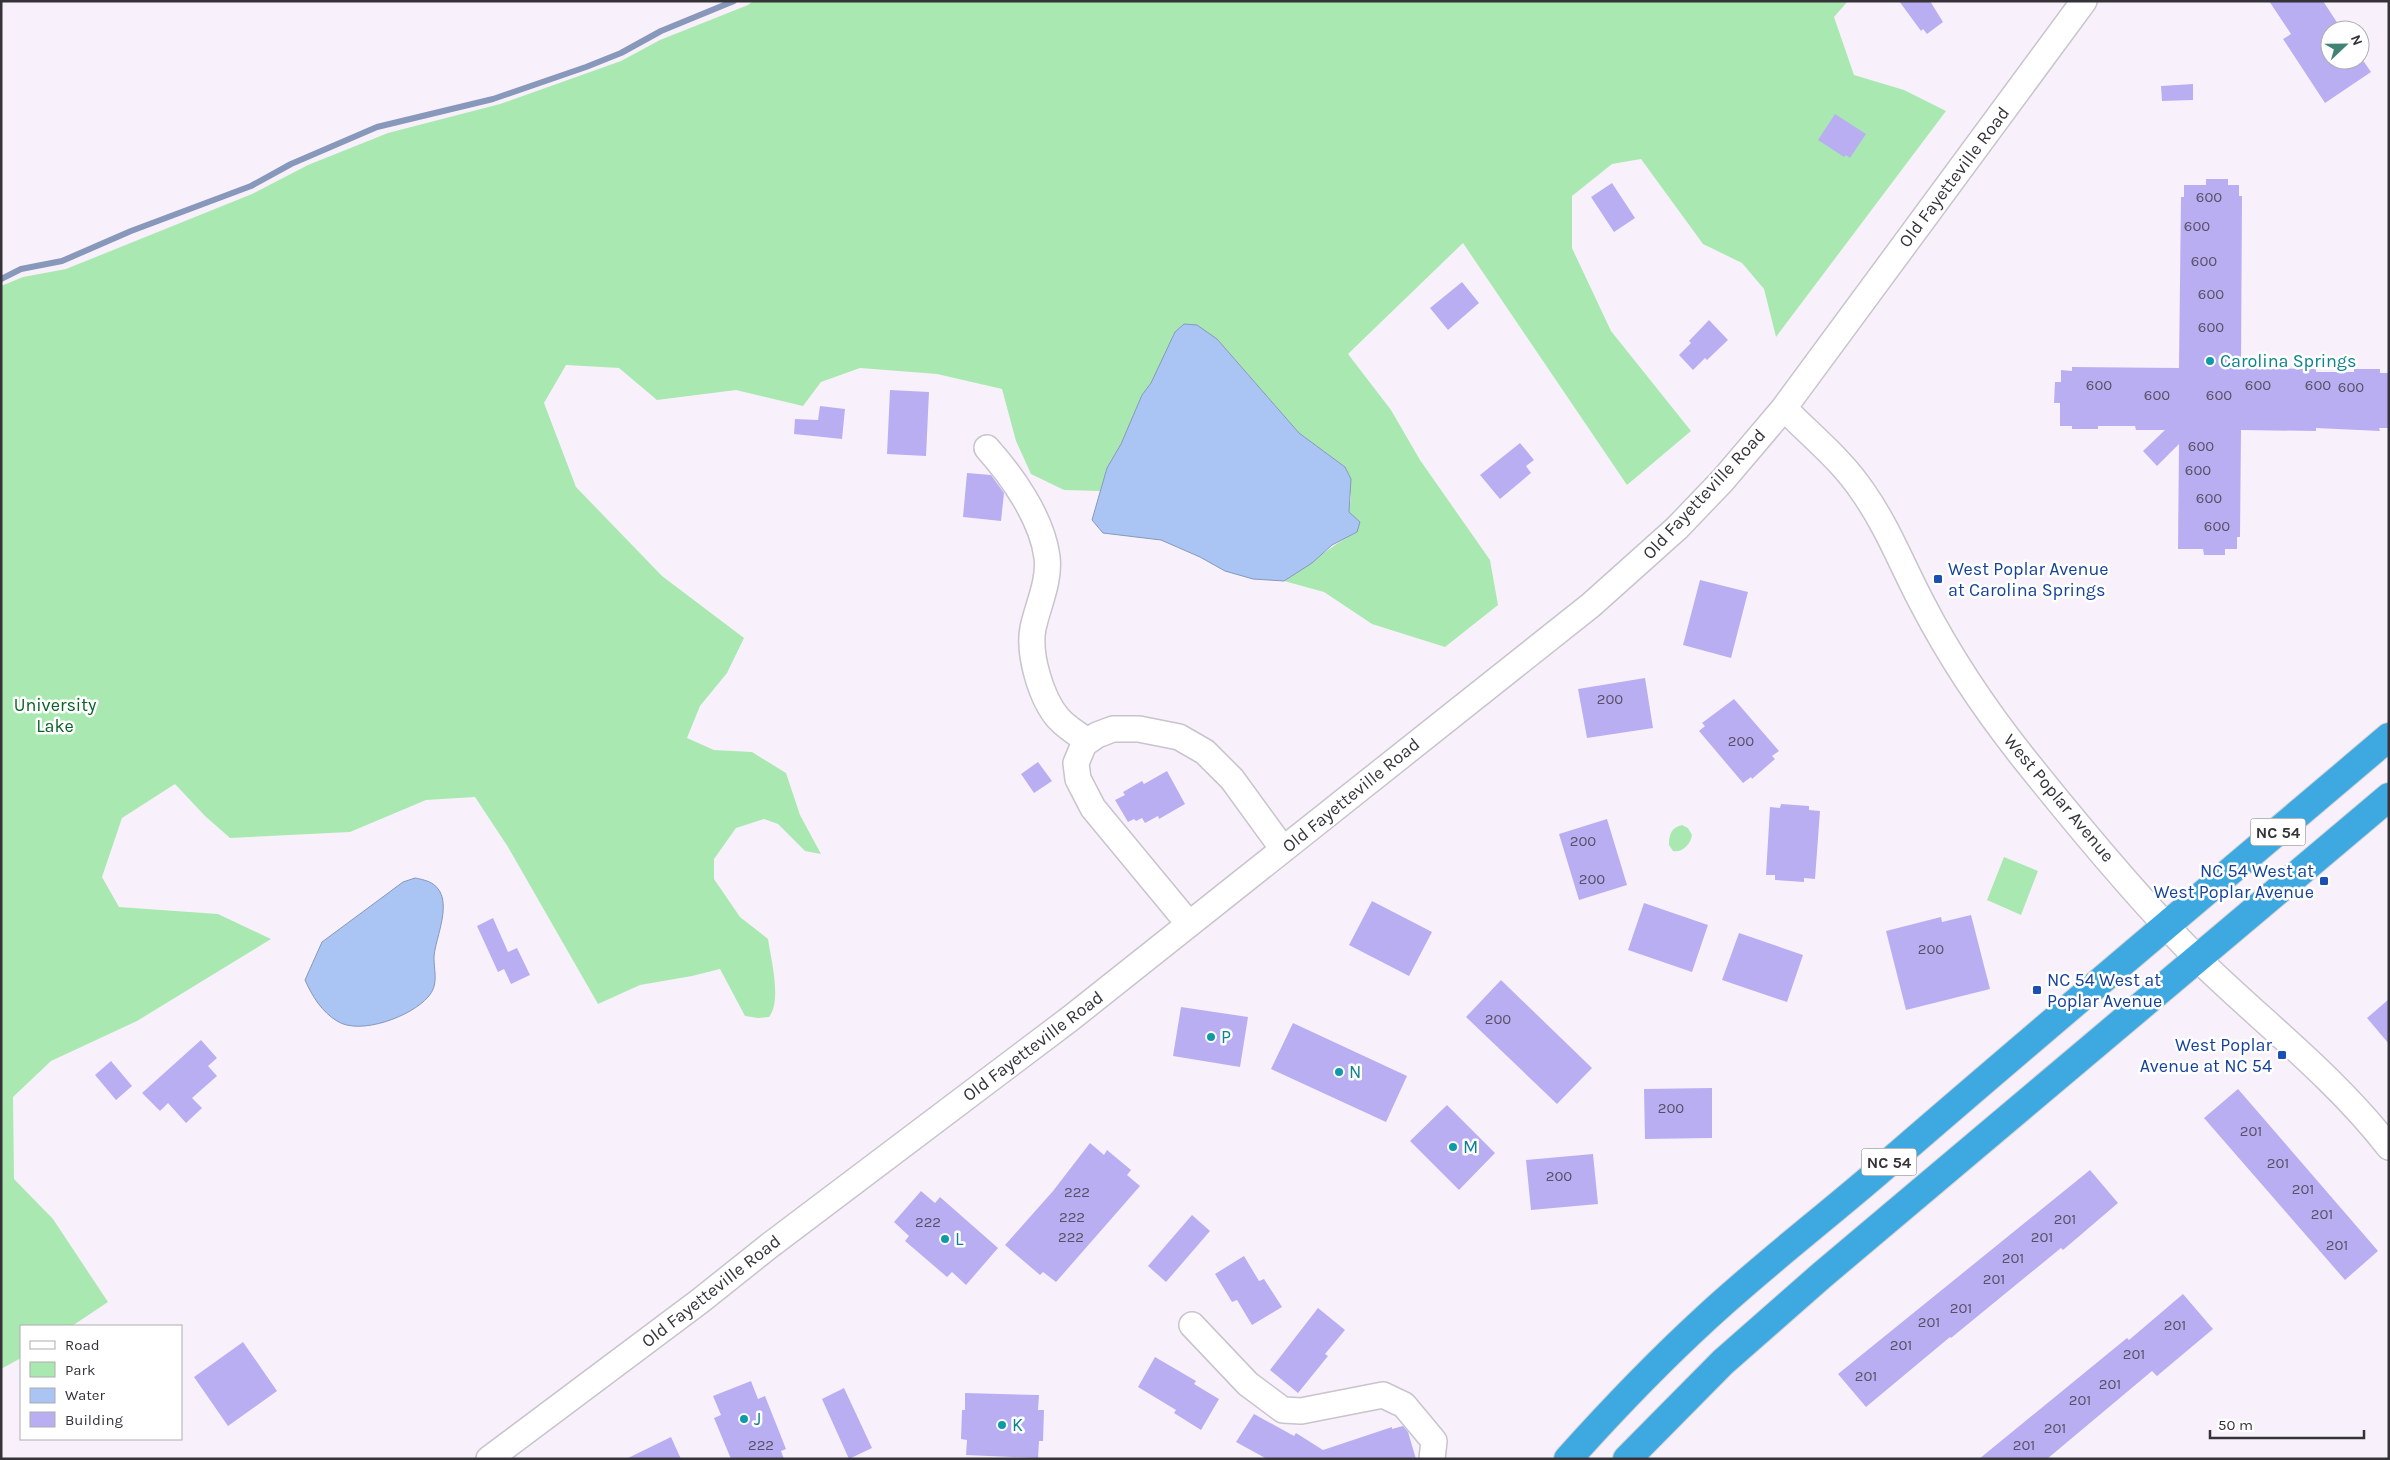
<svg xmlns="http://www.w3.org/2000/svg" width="2390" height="1460" font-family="Karla,sans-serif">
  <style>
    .green { fill: #a9e9b1 }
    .water { fill: #aac4f3; stroke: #8798bb }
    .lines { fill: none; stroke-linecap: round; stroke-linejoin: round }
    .stream { stroke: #8798bb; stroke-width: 6 }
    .building { fill: #baaef2 }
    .minor-casing { stroke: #c9c3cd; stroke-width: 28 }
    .highway-casing { stroke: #d3d2d3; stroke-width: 30 }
    .minor { stroke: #fff; stroke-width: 25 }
    .highway { stroke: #3ea9e1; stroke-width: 28 }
    .culture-dot { fill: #0f9aa8; stroke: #fff; stroke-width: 2 }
    .transit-dot { fill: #1a4fb4; stroke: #fff; stroke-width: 2 }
    .labels { text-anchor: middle; stroke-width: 5; stroke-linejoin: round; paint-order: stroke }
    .number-label { font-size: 15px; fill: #565266 }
    .shield { fill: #fff; stroke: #727073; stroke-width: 1 }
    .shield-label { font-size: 16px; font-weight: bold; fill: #353337 }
    .street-label { font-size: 18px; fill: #353337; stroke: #fff }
    .culture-label { font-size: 18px; fill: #0d838f; stroke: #fff; text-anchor: start }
    .transit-label { font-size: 18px; fill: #164399; stroke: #fff; text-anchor: start }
    .park-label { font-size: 18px; fill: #096124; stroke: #fff }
  </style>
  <rect width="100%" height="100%" fill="#f8f1fc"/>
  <path class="green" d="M753,1H1848L1834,17L1854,75L1904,90L1946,111L1776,337L1764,289L1742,263L1703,244L1641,159L1612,164L1572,196V248L1611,331L1691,431L1627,485L1463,243L1348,354L1391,410L1420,460L1490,560L1498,605L1445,647L1372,624L1324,592L1284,581C1309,565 1330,546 1357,532L1349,512L1351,497L1345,467L1299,433L1217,339L1151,383L1142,395L1121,444L1107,468L1100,491L1064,490L1031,474L1016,441L1002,389L937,374L860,368L821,382L803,406L736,390L657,400L619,368L566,365L544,403L576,487L662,576L744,638L727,673L700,706L687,738L714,750L752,752L786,773L800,815L821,854L805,851L778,824L764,819L736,828L714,859V879L740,917L768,939C771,959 782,1001 769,1017L758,1018L745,1016L720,969L692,976L640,985L598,1004L508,847L475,797L426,800L350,832L230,838L205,816L175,784L122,818L102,877L119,907L218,914L271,939L137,1021L51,1061L13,1097L14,1179L53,1219L108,1302L72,1326H21V1358L1,1369V286L23,277L66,269L252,194L308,165L388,133L500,104L621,61L660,40L748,5Z
    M1682,825L1688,828L1692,835C1691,844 1682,853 1673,851L1669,845C1669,834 1671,828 1682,825Z
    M2004,857L2038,871L2021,915L1987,900Z"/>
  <path class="water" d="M1184,324L1197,325L1217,339L1299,433L1345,467L1351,479L1349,512L1360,522L1357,532L1332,545L1312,563L1284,581L1253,579L1225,571L1200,557L1161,540L1103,533L1092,520L1107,468L1121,444L1142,395L1151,383L1175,332Z
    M415,878C421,879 429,881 433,884C455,899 435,938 434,957C434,972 439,985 428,997C412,1016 360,1036 337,1021C322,1012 312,996 305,980L322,942L403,882Z"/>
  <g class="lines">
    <path class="stream" d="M1,279L21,269L62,261L131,231L251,186L291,164L377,127L493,99L586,67L621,53L661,31L734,1"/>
  </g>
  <path class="building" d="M1899,1H1930L1943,22L1927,34L1923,29L1921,31Z
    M2269,1H2323L2342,30H2330V60H2360V56L2371,72L2325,103L2283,39L2291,34Z
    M2193,84V100L2162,101L2161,86Z
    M1835,114L1866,134L1850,158L1846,155L1844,157L1818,140Z
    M2206,179H2228V185H2239V196H2242L2241,368L2316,369V372H2354V369H2380V373H2389V428H2379L2380,431L2316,428V431L2241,430L2240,537H2237V549H2225V555H2204L2203,549H2178L2179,444L2157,466L2143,451L2165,430H2136L2135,426H2098V429H2072V426H2060V403H2054L2055,382H2061V370L2072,371V367L2179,368L2181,197H2184V185H2206Z
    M1612,183L1635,218L1614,232L1591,197Z
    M1462,282L1479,303L1448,330L1430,308Z
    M1709,320L1728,340L1707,360L1705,358L1693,370L1679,355L1691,343L1689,341Z
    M890,390L929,392L926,456L887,454Z
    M820,406L845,409L842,439L794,434L795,419L818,420Z
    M1520,443L1534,460L1526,466L1531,473L1500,499L1480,475Z
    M967,473L991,475L1004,493L1001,521L963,517Z
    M1700,580L1748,592L1731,658L1683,645Z
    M1645,678L1653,728L1587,738L1578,689Z
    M1734,699L1779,751L1772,756L1775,759L1752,779L1751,777L1743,783L1699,731L1705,726L1702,723Z
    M1038,762L1052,781L1034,793L1021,774Z
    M1167,771L1185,804L1159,819L1158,816L1145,823L1142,818L1136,821L1134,819L1128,822L1115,800L1125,795L1123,792L1142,781L1144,784Z
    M1781,804L1809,806V810L1820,811L1815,879L1804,878V882L1775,880V875H1766L1770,807L1780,808Z
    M1607,819L1627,885L1579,900L1559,834Z
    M1372,901L1432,932L1409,976L1349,945Z
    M1644,903L1708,925L1692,972L1628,950Z
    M1971,915L1990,989L1906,1010L1886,931L1941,917L1942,922Z
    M493,918L508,952L517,948L530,975L511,984L504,969L498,972L477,926Z
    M1739,933L1803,955L1787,1002L1722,980Z
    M1501,980L1592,1068L1557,1104L1466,1017Z
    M2389,999V1044L2367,1018Z
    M1181,1007L1248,1017L1240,1067L1173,1056Z
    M1293,1023L1407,1076L1386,1122L1271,1069Z
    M201,1040L217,1058L208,1066L217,1076L192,1098L202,1108L186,1123L168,1103L160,1111L142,1093Z
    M111,1061L132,1086L116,1100L95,1075Z
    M1712,1088V1138L1645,1139L1644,1089Z
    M2238,1089L2378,1251L2345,1280L2204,1118Z
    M1447,1105L1495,1153L1459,1190L1410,1141Z
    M1090,1143L1104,1155L1107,1150L1131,1170L1127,1175L1140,1186L1056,1282L1043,1272L1040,1275L1005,1245L1053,1191Z
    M1593,1154L1598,1204L1531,1210L1526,1160Z
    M2090,1170L2118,1203L2063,1250L2061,1248L1951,1338L1950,1337L1866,1407L1838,1374Z
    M921,1191L935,1203L940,1197L998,1248L966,1285L952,1272L947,1277L905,1241L909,1236L894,1222Z
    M1192,1215L1210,1231L1166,1282L1148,1266Z
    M1244,1256L1259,1281L1264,1279L1282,1307L1252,1325L1237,1300L1232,1302L1215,1274Z
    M2183,1294L2213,1329L2157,1376L2152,1371L2047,1459H1979L2127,1338L2129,1340Z
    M1318,1308L1345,1330L1325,1354L1328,1356L1298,1393L1270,1370Z
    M243,1342L277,1391L228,1426L194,1377Z
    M1155,1357L1196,1381L1194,1384L1219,1399L1201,1430L1174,1413L1176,1410L1138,1387Z
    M751,1381L758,1399L765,1396L786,1449L781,1451L784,1459H731L714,1418L721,1415L713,1396Z
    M844,1388L872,1448L849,1459L822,1399Z
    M965,1393L1039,1395L1038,1410H1044L1043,1441H1039L1038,1458L966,1455L967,1440L961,1439L962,1410H965Z
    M1254,1414L1294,1436L1296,1433L1323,1450L1392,1427V1429L1403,1426L1408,1432L1416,1459H1267L1236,1442Z
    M671,1437L681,1459H626Z"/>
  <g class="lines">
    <defs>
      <path id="minor" d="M1784,408C1811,436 1841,459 1863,492C1887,526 1902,565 1922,603C1950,657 1984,708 2022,756C2077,825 2134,894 2196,957C2260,1020 2333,1075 2389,1147
        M987,448C1012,476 1042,518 1047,557C1050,581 1038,605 1033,628C1028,654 1041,698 1058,718C1067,728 1077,734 1088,741
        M1189,924L1093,808L1078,779L1076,763L1084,744L1097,735L1113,729H1139L1179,737L1205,752L1232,779L1283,849
        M1192,1325L1248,1384L1283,1410L1301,1411L1383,1395L1404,1405L1434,1441L1432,1459
        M489,1459L700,1301L769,1246L1071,1018L1591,605L1677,528L1723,480L1784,408L2084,1"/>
      <path id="highway" d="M1568,1459C1612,1410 1658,1362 1706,1318C1761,1267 1821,1221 1878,1172C2047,1025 2218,882 2389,737
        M1627,1459L1723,1362L1822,1275L2389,797"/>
    </defs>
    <use href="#minor" class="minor-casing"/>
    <use href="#highway" class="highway-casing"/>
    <use href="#minor" class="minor"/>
    <use href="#highway" class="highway"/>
  </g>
  <g class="culture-dot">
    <circle cx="2210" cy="361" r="5"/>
    <circle cx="1211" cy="1037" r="5"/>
    <circle cx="1339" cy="1072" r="5"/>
    <circle cx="1453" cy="1147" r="5"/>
    <circle cx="945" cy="1239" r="5"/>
    <circle cx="744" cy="1419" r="5"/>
    <circle cx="1002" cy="1425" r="5"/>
  </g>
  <g class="transit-dot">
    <rect x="1933" y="574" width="10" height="10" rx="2.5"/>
    <rect x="2319" y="876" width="10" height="10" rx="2.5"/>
    <rect x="2032" y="985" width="10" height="10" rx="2.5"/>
    <rect x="2277" y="1050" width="10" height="10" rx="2.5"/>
  </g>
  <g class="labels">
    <g class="number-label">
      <text x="2209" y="202">600</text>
      <text x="2197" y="231">600</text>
      <text x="2204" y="266">600</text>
      <text x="2211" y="299">600</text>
      <text x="2211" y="332">600</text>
      <text x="2099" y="390">600</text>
      <text x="2258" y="390">600</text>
      <text x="2318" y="390">600</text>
      <text x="2351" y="392">600</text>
      <text x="2157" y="400">600</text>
      <text x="2219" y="400">600</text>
      <text x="2201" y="451">600</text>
      <text x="2198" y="475">600</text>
      <text x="2209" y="503">600</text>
      <text x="2217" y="531">600</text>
      <text x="1610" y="704">200</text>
      <text x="1741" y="746">200</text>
      <text x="1583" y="846">200</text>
      <text x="1592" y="884">200</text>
      <text x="1931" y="954">200</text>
      <text x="1498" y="1024">200</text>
      <text x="1671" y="1113">200</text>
      <text x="2251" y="1136">201</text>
      <text x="2278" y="1168">201</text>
      <text x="1559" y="1181">200</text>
      <text x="2303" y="1194">201</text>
      <text x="1077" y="1197">222</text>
      <text x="2322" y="1219">201</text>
      <text x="1072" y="1222">222</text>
      <text x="2065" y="1224">201</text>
      <text x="928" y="1227">222</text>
      <text x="1071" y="1242">222</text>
      <text x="2042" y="1242">201</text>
      <text x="2337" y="1250">201</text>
      <text x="2013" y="1263">201</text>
      <text x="1994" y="1284">201</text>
      <text x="1961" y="1313">201</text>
      <text x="1929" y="1327">201</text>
      <text x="2175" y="1330">201</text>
      <text x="1901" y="1350">201</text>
      <text x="2134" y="1359">201</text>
      <text x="1866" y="1381">201</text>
      <text x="2110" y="1389">201</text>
      <text x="2080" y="1405">201</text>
      <text x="2055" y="1433">201</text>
      <text x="761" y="1450">222</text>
      <text x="2024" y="1450">201</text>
    </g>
    <g class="shield">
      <rect x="2250.5" y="818.5" width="55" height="27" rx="4"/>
      <rect x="1861.5" y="1148.5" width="55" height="27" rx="4"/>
    </g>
    <g class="shield-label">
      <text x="2278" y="838">NC 54</text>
      <text x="1889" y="1168">NC 54</text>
    </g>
    <g class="street-label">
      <text transform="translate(1954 177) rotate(-53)" y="6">Old Fayetteville Road</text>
      <text transform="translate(1704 494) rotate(-47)" y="6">Old Fayetteville Road</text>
      <text transform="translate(1351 795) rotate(-39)" y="6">Old Fayetteville Road</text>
      <text transform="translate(2059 798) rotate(50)" y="6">West Poplar Avenue</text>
      <text transform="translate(1033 1046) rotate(-37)" y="6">Old Fayetteville Road</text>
      <text transform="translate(711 1291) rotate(-38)" y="6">Old Fayetteville Road</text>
    </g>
    <g class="culture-label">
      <text x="2220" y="367">Carolina Springs</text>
      <text x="1221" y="1043">P</text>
      <text x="1349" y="1078">N</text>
      <text x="1463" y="1153">M</text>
      <text x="955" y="1245">L</text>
      <text x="754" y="1425">J</text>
      <text x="1012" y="1431">K</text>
    </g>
    <g class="transit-label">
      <text x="1948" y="575">West Poplar Avenue<tspan x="1948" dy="21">at Carolina Springs</tspan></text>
      <text x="2314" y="877" text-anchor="end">NC 54 West at<tspan x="2314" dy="21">West Poplar Avenue</tspan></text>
      <text x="2047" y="986">NC 54 West at<tspan x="2047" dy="21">Poplar Avenue</tspan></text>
      <text x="2272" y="1051" text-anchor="end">West Poplar<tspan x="2272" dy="21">Avenue at NC 54</tspan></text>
    </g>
    <g class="park-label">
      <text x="55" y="711">University<tspan x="55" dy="21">Lake</tspan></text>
    </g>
  </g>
  <rect width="2390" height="1460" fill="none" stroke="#353337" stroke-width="5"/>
  <rect x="20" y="1325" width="162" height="115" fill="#ffffff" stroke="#aeadaf"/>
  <rect x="30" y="1341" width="25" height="8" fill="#ffffff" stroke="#aeadaf"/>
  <text x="65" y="1350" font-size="15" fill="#353337">Road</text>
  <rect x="30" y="1362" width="25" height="15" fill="#a9e9b1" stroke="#aeadaf"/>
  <text x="65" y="1375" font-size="15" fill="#353337">Park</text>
  <rect x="30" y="1388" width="25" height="15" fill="#aac4f3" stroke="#aeadaf"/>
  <text x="65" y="1400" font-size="15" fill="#353337">Water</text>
  <rect x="30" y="1412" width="25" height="15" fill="#baaef2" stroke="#aeadaf"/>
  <text x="65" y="1425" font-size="15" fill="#353337">Building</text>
  <g transform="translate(2345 45) rotate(68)"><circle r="24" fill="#ffffff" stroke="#aeadaf"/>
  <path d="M0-4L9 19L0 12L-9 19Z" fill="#418374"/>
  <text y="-8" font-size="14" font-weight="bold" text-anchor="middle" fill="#353337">N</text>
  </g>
  <path d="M2210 1430v8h154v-8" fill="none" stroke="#353337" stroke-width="2.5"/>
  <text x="2218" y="1430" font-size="15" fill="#353337" stroke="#ffffff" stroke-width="4" paint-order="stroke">50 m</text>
</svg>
